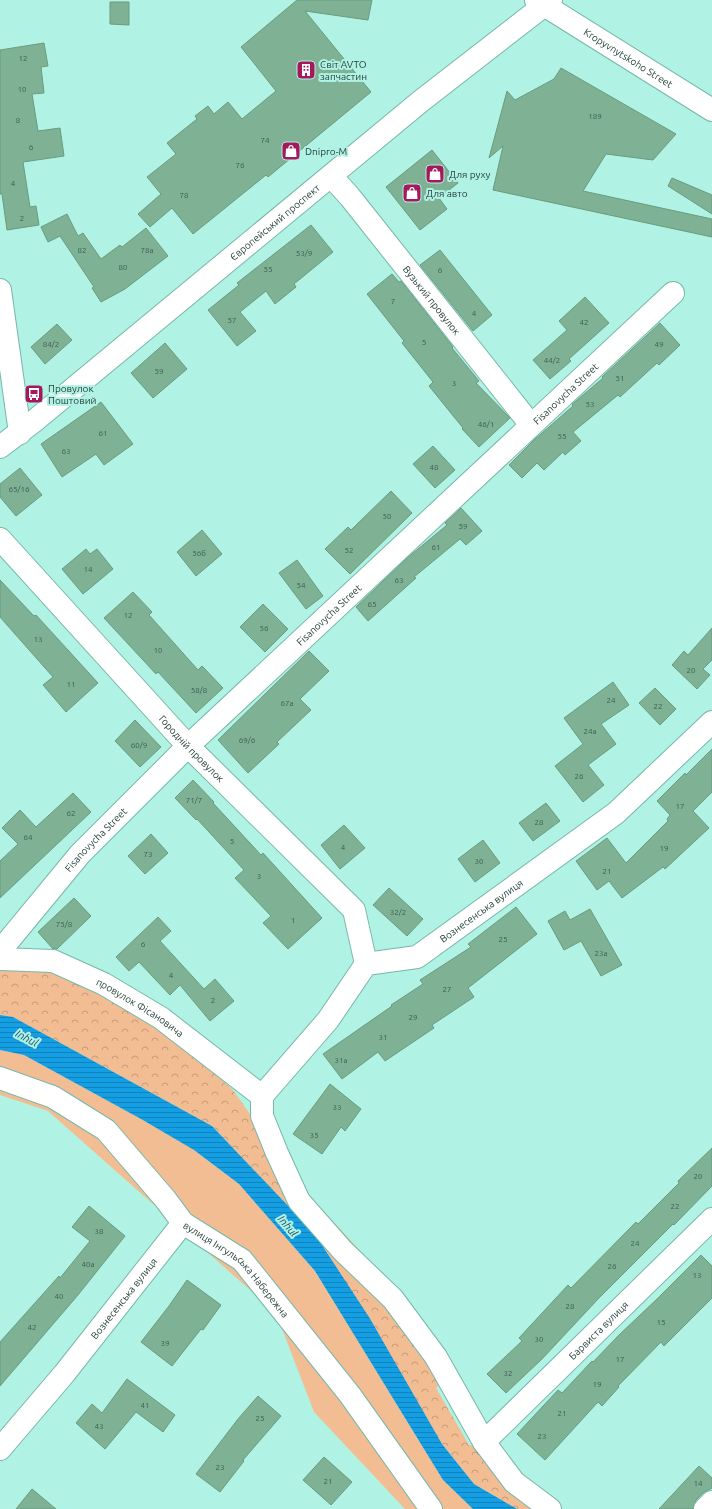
<svg xmlns="http://www.w3.org/2000/svg" width="712" height="1509" font-family="Ubuntu,sans-serif">
  <style>
    .grass { fill: #f3bd93 }
    .forest { fill: url(#forest-crowns) }
    .water { fill: url(#water-rules) }
    .building { fill: #7fb295; stroke: #699b7f }
    .lines { fill: none; stroke-linecap: round; stroke-linejoin: round }
    .minor-casing { stroke: #77b7a9; stroke-width: 24 }
    .major-casing { stroke: #77b7a9; stroke-width: 24 }
    .minor { stroke: #fff; stroke-width: 22 }
    .major { stroke: #fff; stroke-width: 22 }
    .labels { text-anchor: middle; stroke-width: 4; stroke-linejoin: round; paint-order: stroke }
    .number-label { font-size: 8px; fill: #3c5c51 }
    .street-label { font-size: 10px; fill: #25403a; stroke: #b0f2e3 }
    .poi-label { font-size: 10px; fill: #25403a; stroke: #b0f2e3; text-anchor: start }
    .water-label { font-size: 11px; font-style: italic; fill: #245370; stroke: #b0f2e3 }
  </style>
  <defs>
    <pattern id="forest-crowns" width="20" height="18" patternUnits="userSpaceOnUse"><rect width="20" height="18" fill="#f3bd93"/><path d="M2 6a3 3 0 1 1 6 0M12 15a3 3 0 1 1 6 0" fill="none" stroke="#c59b79"/></pattern>
    <pattern id="water-rules" width="6" height="5" patternUnits="userSpaceOnUse"><rect width="6" height="5" fill="#149ee4"/><path d="M0 2.5h6" fill="none" stroke="#1282ba"/></pattern>
  </defs>
  <rect width="100%" height="100%" fill="#b0f2e3"/>
  <path class="grass" d="M0,1050L24,1055L141,1119L194,1150L239,1184L315,1271L443,1480L473,1509H405L314,1412L276,1313L48,1111L0,1095Z"/>
  <path class="forest" d="M0,964L58,969L146,1013L233,1090L303,1189L402,1296L453,1371L436,1388L469,1445L497,1448L559,1509H517L474,1484L442,1444L314,1233L212,1126L13,1017L0,1015Z"/>
  <path class="water" d="M0,1015L13,1017L212,1126L314,1233L369,1317L442,1444L474,1484L517,1509H473L443,1480L315,1271L239,1184L194,1150L141,1119L24,1055L0,1050Z"/>
  <path class="building" d="M297,0H372L368,20L305,11L371,92L268,177L266,175L193,234L172,208L150,227L138,214L161,194L147,177L176,154L167,143L197,119L195,116L208,106L214,114L228,102L242,119L276,91L241,47Z
    M110,2H129V25L110,24Z
    M44,43L48,66L41,67L44,93L32,94L38,131L60,128L64,156L23,162L30,207L36,206L39,225L7,230L2,194H0V50Z
    M561,68L676,134L653,160L606,154L583,191L712,219V237L493,190L503,146L489,158L507,91L515,100L554,79Z
    M432,150L458,183L439,198L447,209L420,230L386,187Z
    M672,178L712,195V214L668,186Z
    M67,214L78,236L83,233L101,259L120,245L122,247L146,228L168,256L125,289L101,302L92,288L94,287L60,236L48,242L41,227Z
    M311,225L333,252L294,284L296,287L275,304L266,291L240,312L256,331L237,346L208,310L239,285L237,283Z
    M440,250L492,315L473,331L420,265Z
    M392,274L399,282L401,281L453,347L452,348L479,381L476,383L510,418L479,447L462,429L463,428L429,386L433,382L402,343L404,341L367,294Z
    M585,297L609,323L569,359L571,361L550,379L533,360L567,330L559,321Z
    M660,323L680,345L659,365L657,363L620,397L618,395L573,432L581,441L565,455L563,452L544,470L537,463L522,478L509,465L534,440L573,406L572,404L576,401L603,378L602,377Z
    M57,324L72,340L45,364L31,347Z
    M165,343L187,369L153,398L131,373Z
    M101,402L133,444L104,465L96,454L62,477L41,444Z
    M433,446L455,470L435,488L413,464Z
    M20,468L42,495L16,516L0,497V484Z
    M391,491L412,513L350,574L325,549L348,527L351,530Z
    M461,508L482,531L466,545L460,539L414,577L416,578L368,621L356,607L406,559L447,525L445,523Z
    M202,530L222,554L196,576L177,552Z
    M86,549L90,554L97,549L113,569L83,594L62,569Z
    M297,560L323,596L306,609L279,573Z
    M0,580L34,616L36,615L98,683L66,712L43,685L53,677L0,617Z
    M133,592L152,612L149,615L198,670L202,666L223,688L196,713L158,672L156,674L104,618Z
    M263,604L288,629L265,652L240,627Z
    M712,628V660L703,669L710,675L697,689L672,665L684,651L688,655Z
    M309,651L329,671L300,699L311,710L277,742L279,744L248,773L218,740Z
    M613,682L629,705L601,724L616,744L588,765L604,785L583,802L555,766L583,744L564,718Z
    M655,688L676,709L660,725L639,703Z
    M135,720L161,747L140,767L115,741Z
    M712,749V792L693,811L709,828L665,869L663,867L622,898L609,881L597,890L576,861L607,838L626,863L668,821L667,819L670,815L657,801L685,773L686,775Z
    M193,780L214,802L213,803L261,855L263,853L322,918L288,949L263,923L271,916L235,878L244,870L197,819L196,820L175,798Z
    M73,793L91,812L0,898V861L18,844L2,828L20,810L36,827Z
    M546,803L560,821L533,841L519,823Z
    M344,825L365,848L340,869L321,845Z
    M151,834L168,853L145,874L128,856Z
    M483,840L500,863L475,882L458,859Z
    M389,888L423,919L407,936L373,905Z
    M74,898L91,916L57,949H53L38,932Z
    M516,907L537,934L468,988L474,997L432,1025L434,1028L385,1061L378,1052L342,1079L323,1054L392,1006L391,1005L423,984L420,980L471,947L468,944Z
    M590,909L622,965L601,976L581,941L564,950L548,921L565,911L570,920Z
    M158,917L171,931L160,941L204,989L215,979L234,1001L210,1021L180,985L170,995L139,962L129,971L116,957Z
    M330,1084L361,1109L345,1131L341,1127L322,1154L293,1134Z
    M712,1148V1186L674,1225L673,1224L599,1298L542,1359L506,1393L487,1374L522,1341L519,1338L568,1285L571,1288L636,1222L638,1224L679,1183L678,1181Z
    M89,1206L125,1236L78,1295L0,1386V1342L59,1276L60,1278L90,1241L72,1227Z
    M701,1255L712,1266V1298L664,1346L661,1342L618,1386L619,1387L602,1406L598,1402L545,1460L517,1434L558,1390L562,1393L592,1361L593,1362L619,1335L658,1298Z
    M187,1280L221,1305L203,1330L201,1329L172,1366L141,1342L169,1306Z
    M127,1379L175,1415L163,1432L136,1412L105,1449L76,1423L92,1404L102,1413Z
    M258,1396L281,1416L243,1460L244,1461L220,1492L196,1474L238,1419Z
    M324,1457L352,1482L331,1505L303,1480Z
    M699,1466L712,1478V1488L703,1493L696,1500L693,1509H659Z
    M32,1489L56,1509H16Z"/>
  <g class="lines">
    <defs>
      <g id="minor">
        <path id="s1" d="M331,176L350,197L531,425"/>
        <path d="M0,290L20,433"/>
        <path id="s2" d="M0,539L188,746L354,910L366,964"/>
        <path id="s3" d="M0,951L80,854L188,746L673,293"/>
        <path id="s4" d="M0,959L53,961L104,984L161,1018L262,1096"/>
        <path id="s5" d="M0,1078L53,1097L106,1130L166,1200L183,1223L242,1260L350,1395L431,1509"/>
        <path id="s6" d="M262,1096L328,1020L366,964L417,957L616,813L712,722"/>
        <path d="M262,1096V1116L277,1153L299,1201L343,1251L393,1299L436,1357L484,1442L514,1482L550,1509"/>
        <path id="s7" d="M484,1442L712,1219"/>
        <path id="s8" d="M0,1449L64,1374L183,1223"/>
        <path d="M705,1509L712,1502"/>
      </g>
      <g id="major">
        <path id="s9" d="M536,0L712,110"/>
        <path id="s10" d="M0,447L33,422L421,101L551,0"/>
      </g>
    </defs>
    <use href="#minor" class="minor-casing"/>
    <use href="#major" class="major-casing"/>
    <use href="#minor" class="minor"/>
    <use href="#major" class="major"/>
  </g>
  <defs>
    <symbol id="building-square" viewBox="-11 -11 22 22"><rect x="-9" y="-9" width="18" height="18" rx="4" fill="#a5185b" stroke="#b0f2e3"/><path d="M-4-6H4V6H1V3H-1V6H-4ZM-2.5-4.3h1.7v1.8h-1.7ZM.8-4.3h1.7v1.8H.8ZM-2.5-1h1.7V.8h-1.7ZM.8-1h1.7V.8H.8Z" fill="#fff"/></symbol>
    <symbol id="shop-square" viewBox="-11 -11 22 22"><rect x="-9" y="-9" width="18" height="18" rx="4" fill="#a5185b" stroke="#b0f2e3"/><path d="M-5-2.5h2.3a2.7 3.5 0 0 1 5.4 0H5L5.5 6h-11ZM-1.5-2.5h3a1.5 2.3 0 0 0-3 0Z" fill="#fff"/></symbol>
    <symbol id="bus-square" viewBox="-11 -11 22 22"><rect x="-9" y="-9" width="18" height="18" rx="4" fill="#a5185b" stroke="#b0f2e3"/><path d="M-5-6H5V4H4V6H2V4H-2V6H-4V4H-5ZM-3.5-4V0h7V-4ZM-3.5 1.2v1.5H-2V1.2ZM2 1.2v1.5H3.5V1.2Z" fill="#fff"/></symbol>
  </defs>
  <g fill-rule="evenodd">
    <use href="#building-square" x="295" y="59" width="22" height="22"/>
    <use href="#shop-square" x="280" y="140" width="22" height="22"/>
    <use href="#shop-square" x="424" y="163" width="22" height="22"/>
    <use href="#shop-square" x="401" y="182" width="22" height="22"/>
    <use href="#bus-square" x="23" y="383" width="22" height="22"/>
  </g>
  <g class="labels">
    <g class="number-label">
      <text x="23" y="61">12</text>
      <text x="22" y="92">10</text>
      <text x="595" y="119">189</text>
      <text x="18" y="123">8</text>
      <text x="265" y="143">74</text>
      <text x="31" y="150">6</text>
      <text x="240" y="168">76</text>
      <text x="13" y="186">4</text>
      <text x="184" y="198">78</text>
      <text x="22" y="221">2</text>
      <text x="82" y="253">82</text>
      <text x="147" y="253">78а</text>
      <text x="304" y="256">53/9</text>
      <text x="123" y="270">80</text>
      <text x="268" y="272">55</text>
      <text x="440" y="273">6</text>
      <text x="393" y="304">7</text>
      <text x="474" y="316">4</text>
      <text x="232" y="323">57</text>
      <text x="584" y="325">42</text>
      <text x="424" y="345">5</text>
      <text x="51" y="347">84/2</text>
      <text x="659" y="347">49</text>
      <text x="552" y="363">44/2</text>
      <text x="159" y="374">59</text>
      <text x="620" y="381">51</text>
      <text x="454" y="386">3</text>
      <text x="590" y="407">53</text>
      <text x="486" y="427">46/1</text>
      <text x="103" y="436">61</text>
      <text x="562" y="439">55</text>
      <text x="66" y="454">63</text>
      <text x="434" y="470">48</text>
      <text x="19" y="492">65/16</text>
      <text x="387" y="519">50</text>
      <text x="463" y="529">59</text>
      <text x="436" y="550">61</text>
      <text x="349" y="553">52</text>
      <text x="199" y="556">56б</text>
      <text x="88" y="572">14</text>
      <text x="399" y="583">63</text>
      <text x="301" y="588">54</text>
      <text x="372" y="607">65</text>
      <text x="128" y="618">12</text>
      <text x="264" y="631">56</text>
      <text x="38" y="642">13</text>
      <text x="158" y="653">10</text>
      <text x="691" y="673">20</text>
      <text x="71" y="687">11</text>
      <text x="199" y="693">58/8</text>
      <text x="611" y="703">24</text>
      <text x="287" y="706">67а</text>
      <text x="658" y="709">22</text>
      <text x="590" y="734">24а</text>
      <text x="247" y="743">69/6</text>
      <text x="139" y="748">60/9</text>
      <text x="579" y="779">26</text>
      <text x="194" y="803">71/7</text>
      <text x="680" y="809">17</text>
      <text x="71" y="816">62</text>
      <text x="539" y="825">28</text>
      <text x="28" y="840">64</text>
      <text x="232" y="844">5</text>
      <text x="343" y="850">4</text>
      <text x="664" y="851">19</text>
      <text x="148" y="857">73</text>
      <text x="479" y="864">30</text>
      <text x="607" y="874">21</text>
      <text x="259" y="879">3</text>
      <text x="398" y="915">32/2</text>
      <text x="293" y="923">1</text>
      <text x="64" y="927">75/8</text>
      <text x="503" y="942">25</text>
      <text x="143" y="947">6</text>
      <text x="601" y="956">23а</text>
      <text x="171" y="978">4</text>
      <text x="447" y="992">27</text>
      <text x="213" y="1003">2</text>
      <text x="413" y="1020">29</text>
      <text x="383" y="1040">31</text>
      <text x="341" y="1063">31а</text>
      <text x="337" y="1110">33</text>
      <text x="314" y="1138">35</text>
      <text x="698" y="1179">20</text>
      <text x="675" y="1209">22</text>
      <text x="99" y="1234">38</text>
      <text x="635" y="1246">24</text>
      <text x="88" y="1267">40а</text>
      <text x="612" y="1269">26</text>
      <text x="697" y="1278">13</text>
      <text x="59" y="1299">40</text>
      <text x="570" y="1309">28</text>
      <text x="661" y="1325">15</text>
      <text x="32" y="1330">42</text>
      <text x="539" y="1342">30</text>
      <text x="165" y="1346">39</text>
      <text x="620" y="1362">17</text>
      <text x="508" y="1376">32</text>
      <text x="597" y="1387">19</text>
      <text x="145" y="1408">41</text>
      <text x="562" y="1416">21</text>
      <text x="260" y="1421">25</text>
      <text x="99" y="1429">43</text>
      <text x="542" y="1439">23</text>
      <text x="220" y="1470">23</text>
      <text x="328" y="1484">21</text>
      <text x="698" y="1486">14</text>
    </g>
    <g class="street-label">
      <text dy="4" stroke="none"><textPath href="#s9" startOffset="109">Kropyvnytskoho Street</textPath></text>
      <text dy="4" stroke="none"><textPath href="#s10" startOffset="355">Європейський проспект</textPath></text>
      <text dy="4" stroke="none"><textPath href="#s1" startOffset="160">Вузький провулок</textPath></text>
      <text dy="4" stroke="none"><textPath href="#s3" startOffset="795">Fisanovycha Street</textPath></text>
      <text dy="4" stroke="none"><textPath href="#s3" startOffset="471">Fisanovycha Street</textPath></text>
      <text dy="4" stroke="none"><textPath href="#s2" startOffset="284">Городній провулок</textPath></text>
      <text dy="4" stroke="none"><textPath href="#s3" startOffset="147">Fisanovycha Street</textPath></text>
      <text dy="4" stroke="none"><textPath href="#s6" startOffset="299">Вознесенська вулиця</textPath></text>
      <text dy="4" stroke="none"><textPath href="#s4" startOffset="152">провулок Фісановича</textPath></text>
      <text dy="4" stroke="none"><textPath href="#s5" startOffset="311">вулиця Інгульська Набережна</textPath></text>
      <text dy="4" stroke="none"><textPath href="#s8" startOffset="195">Вознесенська вулиця</textPath></text>
      <text dy="4" stroke="none"><textPath href="#s7" startOffset="160">Барвиста вулиця</textPath></text>
    </g>
    <g class="poi-label">
      <text x="320" y="68">Світ AVTO<tspan x="320" dy="12">запчастин</tspan></text>
      <text x="305" y="155">Dnipro-M</text>
      <text x="449" y="178">Для руху</text>
      <text x="426" y="197">Для авто</text>
      <text x="48" y="392">Провулок<tspan x="48" dy="12">Поштовий</tspan></text>
    </g>
    <g class="water-label">
      <text transform="translate(27 1038) rotate(28)" y="4">Inhul</text>
      <text transform="translate(288 1226) rotate(49)" y="4">Inhul</text>
    </g>
  </g>
</svg>
